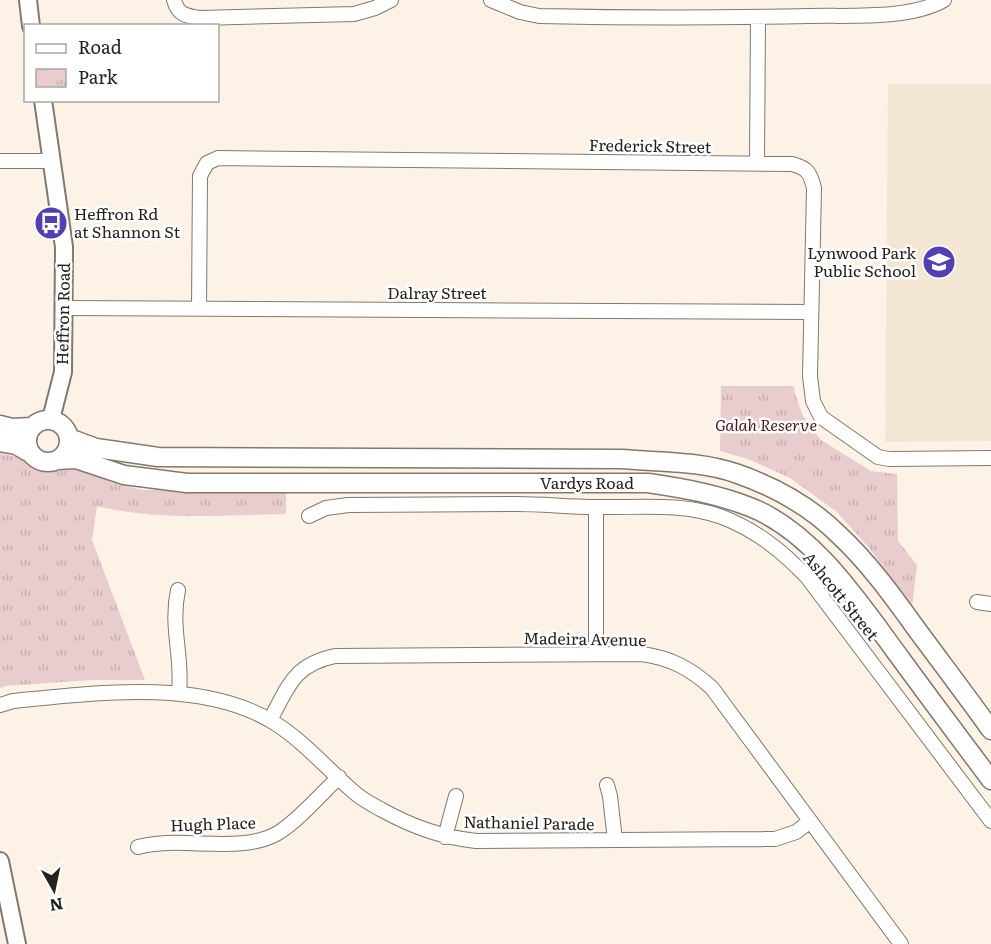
<svg xmlns="http://www.w3.org/2000/svg" width="991" height="944" font-family="Literata,serif">
  <style>
    .built { fill: #f3e6d2 }
    .park { fill: url(#park-tufts) }
    .lines { fill: none; stroke-linecap: round; stroke-linejoin: round }
    .minor-casing { stroke: #81796d; stroke-width: 16 }
    .tertiary-casing { stroke: #81796d; stroke-width: 20 }
    .secondary-casing { stroke: #81796d; stroke-width: 21 }
    .minor { stroke: #fff; stroke-width: 14 }
    .tertiary { stroke: #fff; stroke-width: 16 }
    .secondary { stroke: #fff; stroke-width: 18 }
    .labels { text-anchor: middle; stroke-width: 5; stroke-linejoin: round; paint-order: stroke }
    .street-label { font-size: 16px; fill: #26231e; stroke: #fff }
    .poi-label { font-size: 16px; fill: #26231e; stroke: #fff; text-anchor: start }
    .park-label { font-size: 16px; font-style: italic; fill: #4c171d; stroke: #fff }
  </style>
  <defs>
    <pattern id="park-tufts" width="24" height="20" patternUnits="userSpaceOnUse" patternTransform="scale(1.5)"><rect width="24" height="20" fill="#e9cccd"/><path d="M3 7l-1-3M5 7V3M7 7l1-3M15 17l-1-3M17 17v-4M19 17l1-3" fill="none" stroke="#c8afb0"/></pattern>
  </defs>
  <rect width="100%" height="100%" fill="#fcf3e6"/>
  <path class="built" d="M888,84H991V441L885,442Z"/>
  <path class="park" d="M721,386H794L795,394L803,416L821,440L871,471L897,474L898,541L917,565L912,608L870,549L837,512L790,478L748,459L720,451Z
    M0,453L25,459L47,471L79,469L94,473L113,483L143,490H286V514C223,515 158,521 97,506L92,540L145,680H91L5,686L0,688Z"/>
  <g class="lines">
    <defs>
      <path id="minor" d="M174,0C178,15 186,16 200,18L354,14L375,8L391,0
        M491,0L520,12L539,16C629,18 719,18 809,16C849,15 909,20 944,0
        M0,161H52
        M757,163L758,17
        M64,308L811,312
        M199,308L200,176L207,163L218,158L792,164C807,168 810,172 814,188L810,376L813,401L821,417L878,457L889,459L991,458
        M309,516L326,508L348,505C404,505 461,504 517,504C543,504 569,507 595,507C637,508 681,502 722,517C756,530 782,551 807,577L991,821
        M178,590C170,628 183,657 179,693
        M977,602L991,604
        M596,654V507
        M0,705L13,701C93,693 201,678 273,722C304,741 327,769 355,793C363,800 373,805 382,810C413,827 441,837 476,841L775,839L796,832L809,822
        M270,720C289,686 293,665 335,656L642,654C671,658 691,669 712,688L901,944
        M607,785L610,796L615,840
        M445,837L456,796
        M138,847C181,835 240,855 278,833C298,821 322,793 339,777"/>
      <path id="tertiary" d="M28,0L31,26
        M43,100L64,247L63,372L51,419
        M0,861L17,944"/>
      <path id="secondary" d="M27 441a21 21 0 1 1 42 0a21 21 0 1 1-42 0Z
        M0,425L12,428L31,427
        M69,438L96,448L158,457L621,459C659,462 702,461 738,474C775,487 812,508 839,535C868,562 892,595 915,627C940,661 966,695 991,730
        M0,442L16,445L30,453
        M57,460L76,459L124,475L187,483H648C682,488 717,494 750,507C814,532 861,605 901,659C931,700 961,740 991,780"/>
    </defs>
    <use href="#minor" class="minor-casing"/>
    <use href="#tertiary" class="tertiary-casing"/>
    <use href="#secondary" class="secondary-casing"/>
    <use href="#minor" class="minor"/>
    <use href="#tertiary" class="tertiary"/>
    <use href="#secondary" class="secondary"/>
  </g>
  <defs>
    <symbol id="bus-disc" viewBox="-11 -11 22 22"><circle r="9.5" fill="#523eb5" stroke="#fff"/><path d="M-5-6H5V4H4V6H2V4H-2V6H-4V4H-5ZM-3.5-4V0h7V-4ZM-3.5 1.2v1.5H-2V1.2ZM2 1.2v1.5H3.5V1.2Z" fill="#fff"/></symbol>
    <symbol id="school-disc" viewBox="-11 -11 22 22"><circle r="9.5" fill="#523eb5" stroke="#fff"/><path d="M0-5L7-2L0 1L-7-2ZM-4 1L0 2.5L4 1V4Q0 6-4 4Z" fill="#fff"/></symbol>
  </defs>
  <g fill-rule="evenodd">
    <use href="#bus-disc" x="32" y="204" width="38" height="38"/>
    <use href="#school-disc" x="920" y="243" width="38" height="38"/>
  </g>
  <g class="labels">
    <g class="street-label">
      <text transform="translate(650 146) rotate(1)" y="6">Frederick Street</text>
      <text x="437" y="299">Dalray Street</text>
      <text transform="translate(63 314) rotate(-89)" y="6">Heffron Road</text>
      <text x="587" y="489">Vardys Road</text>
      <text transform="translate(841 596) rotate(51)" y="6">Ashcott Street</text>
      <text transform="translate(585 639) rotate(1)" y="6">Madeira Avenue</text>
      <text transform="translate(529 823) rotate(1)" y="6">Nathaniel Parade</text>
      <text transform="translate(213 824) rotate(-2)" y="6">Hugh Place</text>
    </g>
    <g class="poi-label">
      <text x="74" y="220">Heffron Rd<tspan x="74" dy="18">at Shannon St</tspan></text>
      <text x="916" y="259" text-anchor="end">Lynwood Park<tspan x="916" dy="18">Public School</tspan></text>
    </g>
    <g class="park-label">
      <text x="766" y="431">Galah Reserve</text>
    </g>
  </g>
  <rect x="24" y="24" width="195" height="78" fill="#ffffff" stroke="#a8a7a5" stroke-width="1.5"/>
  <rect x="36" y="44" width="30" height="9" fill="#ffffff" stroke="#a8a7a5" stroke-width="1.5"/>
  <text x="78" y="54" font-size="18" fill="#26231e">Road</text>
  <rect x="36" y="69" width="30" height="18" fill="url(#park-tufts)" stroke="#a8a7a5" stroke-width="1.5"/>
  <text x="78" y="84" font-size="18" fill="#26231e">Park</text>
  <g transform="translate(54 890) rotate(171)" stroke="#ffffff" stroke-width="4.5" paint-order="stroke">
  <path d="M0-4.5L10 22L0 15L-10 22Z" fill="#26231e"/>
  <text y="-9" font-size="16" font-weight="bold" text-anchor="middle" fill="#26231e">N</text>
  </g>
</svg>
